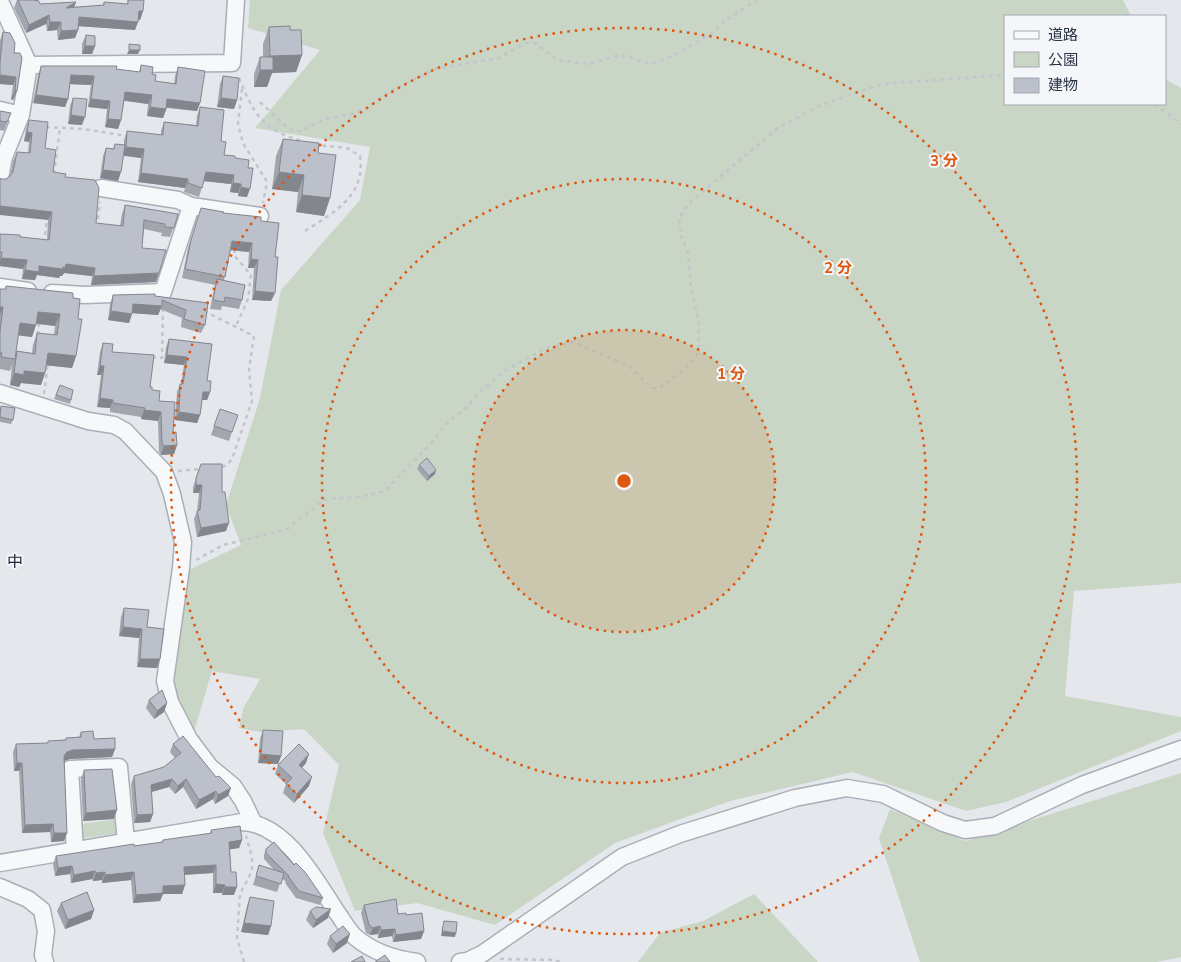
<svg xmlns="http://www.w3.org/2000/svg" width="1181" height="962" font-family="'Nunito Sans','Noto Sans JP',sans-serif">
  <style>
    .green { fill: #c9d6c5 }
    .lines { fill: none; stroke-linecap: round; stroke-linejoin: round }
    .minor-casing { stroke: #a9aeb7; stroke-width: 19 }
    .path { stroke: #c2c5cb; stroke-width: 2.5; stroke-dasharray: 4 4; stroke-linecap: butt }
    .minor { stroke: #f7f8fa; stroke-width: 16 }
    .wall { fill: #a1a5ae; fill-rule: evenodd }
    .shaded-wall { fill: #83868d }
    .building { fill: #bbc0ca; stroke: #83868d }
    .ring { fill: none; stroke: #df570f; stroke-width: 2.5; stroke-dasharray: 2.5 5 }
    .labels { text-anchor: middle; stroke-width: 4; stroke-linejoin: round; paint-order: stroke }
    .quarter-label { font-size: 16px; fill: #1d2536; stroke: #f4f6f9 }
    .centre { fill: #df570f; stroke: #f4f6f9; stroke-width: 2.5 }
    .ring-label { font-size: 15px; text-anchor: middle; font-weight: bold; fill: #df570f; stroke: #f4f6f9; stroke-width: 4; stroke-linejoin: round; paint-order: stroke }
  </style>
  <rect width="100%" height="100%" fill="#e4e7ec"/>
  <path class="green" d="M250,0H1123L1131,16H1005V104H1165V79L1181,88V583L1074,591L1065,696L1181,717V731L1006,802L966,811L853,772L730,801L615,843L495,925L417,903L355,911L323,833L339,765L304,729L260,732L239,728L243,709L260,679L212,671L192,738L174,700L170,677L185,572L241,545L226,505L260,398L281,290L360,200L370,147L255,128L320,50L248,28Z
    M1181,773V957L1156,962H920L879,838L890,809L965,841Z
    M119,819L120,833L83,838L81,824Z
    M754,894L818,962H638L660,933L703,921Z"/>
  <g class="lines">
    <defs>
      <path id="minor" d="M0,1L29,65L21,115L4,157L0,178
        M29,65L232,63L236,0
        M0,110L21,115
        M101,188L178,200L191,206
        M0,287L28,291
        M52,293L85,295L163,292L191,206L260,216
        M0,393L88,421L114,425L125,431L164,472L172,494L183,542L181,568L165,681L170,702L189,739L210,767L233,786L243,801L253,822
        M75,851L70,769L119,767L126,842
        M0,863L242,822C285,823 315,879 336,911C342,919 347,929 354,936C372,952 394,959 417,962
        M0,887L28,899L42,910L46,931L43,955L45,962
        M460,962L467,961L482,954L622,857L680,834L795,798L847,788L883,794L943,823L965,830L995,826L1082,785L1181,749"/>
    </defs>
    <use href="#minor" class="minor-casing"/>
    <path class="path" d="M239,78C254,115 263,130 302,141
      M242,89L238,124L243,143L267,182L263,203
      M260,102L287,127L293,131H301L325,119L356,113L367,108L385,94L435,69L499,58L526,43H535L557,60L589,64L615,56H627L646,63H653L673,56L714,32L725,21L756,0
      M1155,104L1181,124
      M46,127L83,129L127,136
      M54,174L60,128
      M97,227L100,202
      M305,231C334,212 366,196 360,156L347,148L317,145
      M44,243L47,219
      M235,249L234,255L251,275L248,299L236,326
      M204,311L254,336L249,369L252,401L232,459L227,465L221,467
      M38,335L39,321
      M152,357L162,358L163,307
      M44,394L48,362
      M178,471L200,469
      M196,560L223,545L286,530L325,499L359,497L385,491L431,443L447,423L466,408L482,390L506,370L546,348L574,342L630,367L652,388H659L685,369L698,354L699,323L691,287L688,253L681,236L679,218L689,203L778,128L819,106L881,84L1005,75
      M500,959L555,960L561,962
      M244,962L237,938L240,894L252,871V857L246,836"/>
    <use href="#minor" class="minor"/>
  </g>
  <path class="wall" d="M17,0H35L40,4L76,2L74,7L103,5L104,2L127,4L128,0L143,11L140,20H138L135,30L79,26L78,30L75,38L58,40L57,30L47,31L46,24L26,33L14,8Z
    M269,27L290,30L302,55L296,72L272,73L267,87H254V74L260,57H263V44Z
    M3,32L14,53L17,91L13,100L11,99L13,85L0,84V40Z
    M86,35L95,46L92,54H82V44Z
    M141,65L152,74L155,81L174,84L175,76L178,67L200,103L197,111L167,108L163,118L147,116L148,104L124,101L121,120L118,129L105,127L107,109L88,107L91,85L70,84L68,99L65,107L33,103L38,75L41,66L116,69L139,72Z
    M223,76L237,100L234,109L217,107L220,84Z
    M73,98L82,125L68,124L70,106Z
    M200,107L221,141L224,155L235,158L248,168L247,197L238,196V193L230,192L231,184L204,181L199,197L184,192L185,188L138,182L141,158L123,156L118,181L100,178L103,156L106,148L113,149L115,144L124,145V140L127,131L161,135V131L164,122L196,125L197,116Z
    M0,111L11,113L4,131L0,130Z
    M29,120L45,148L53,172L65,177L96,223L120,226L122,214L125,205L178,214L170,237L161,236L162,233L144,229L142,248L156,282L91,285L92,276L64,273L62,276H60L59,278L37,275L35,280L22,279L23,269L0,266V234L47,240L48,220L1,179H6L10,176L13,161L17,152L28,153L29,142L24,141L26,129Z
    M283,139L318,153L330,198L324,216L296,212L298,192L272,189L276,156Z
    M223,213L261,221L275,257V293L271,301L252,300L254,268H248L249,252L230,250L224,280L242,300L239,309L222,306L221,310L210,309L215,285L182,278L188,248L198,217Z
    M6,286L73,298L78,319L76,356L72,368L46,365L45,373L41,385L21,383L19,387L10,385L12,365L10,371L0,369V289H5ZM36,324L55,326L54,335L37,333L33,345L32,353L17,351L15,357L18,335L32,337Z
    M113,295L155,296L208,303L205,325L201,333L181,327L182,318L160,309L158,315L132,313L129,323L108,320L110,304Z
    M169,339L207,381L210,392L207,400H202L200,415L197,423L175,420L177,392L180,384H181L184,365L164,363L166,347Z
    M103,343L152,390L159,401L173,433L177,445L174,454L161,455L159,452L158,421L141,419V417L110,412V408L97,407L101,375H97L100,352Z
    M60,385L71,400L70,404L54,399Z
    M0,407L13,420L11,424L0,422Z
    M220,409L232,432L229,441L211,435Z
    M201,464L222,492L226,531L197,537L194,519L197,511L199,493H193V487Z
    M419,465L435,474L427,481L417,469Z
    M124,608L147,627L160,659L157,668L137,667L139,638L119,636L121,617Z
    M149,700L167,703L164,712L154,719L146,708Z
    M263,730L281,756L278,764L258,763L260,739Z
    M81,732L94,739L115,749L112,757L70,759L64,761L67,833L64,841L51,842L50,832L22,833L19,771H14L13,752L16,744L48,743V741L65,740L66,738L79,737Z
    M173,744L228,796L215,804L213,799L196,809L183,787L175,794L169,787L151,792L153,814L150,822L134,823L131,784L134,776L164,767L175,758L170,752Z
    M306,763L302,768L309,786L294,803L283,793L286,784L275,774L278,765Z
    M84,770L114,819L83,821L81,779Z
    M211,830L242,840L239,848L230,849L231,872L234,895H222V893H213V873L184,875L185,885L182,894H163L160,901L133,903L131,880L102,883V880L93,881L92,879L71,883L70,874L55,876L53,864L56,856L134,846L162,842L163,840L210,834Z
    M266,849L323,898L320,905L296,898L285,883L286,882L282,878L277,892L253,885L259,865L274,870L264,859V855Z
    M250,897L271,926L268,935L241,932L247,906Z
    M61,903L94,910L91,919L65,929L57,911Z
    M364,905L406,915L424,931L421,939L393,942L392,936L378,938V934L370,935L366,933L361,913Z
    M310,911L328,918L313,928L306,920Z
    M330,936L347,943L333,953L327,944Z"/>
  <path class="shaded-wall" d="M76,2L73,11L66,8Z
    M139,11H143L140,20L136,19Z
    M49,15L46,24L26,33L29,25Z
    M79,17L138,22L135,30L76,26Z
    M50,22H61L57,30L47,31Z
    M78,30L75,38L58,40L61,31Z
    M85,46H95L92,54H82Z
    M129,50H140L138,54H127Z
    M302,55L296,72L272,73L267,87H254L260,70L270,56Z
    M0,75L16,77L13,85L0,84Z
    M71,75L94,76L91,85L68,84Z
    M15,91H17L13,100L11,99Z
    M125,92L152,95L148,104L122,100Z
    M36,95L68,99L65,107L33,103Z
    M221,98L237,100L234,109L217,107Z
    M91,99L110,101L107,109L88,107Z
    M167,99L200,103L197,111L164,107Z
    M150,107L166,109L163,118L147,116Z
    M71,115L85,117L82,125L68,124Z
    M108,119L121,120L118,129L105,127Z
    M27,132L32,133L29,142L24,141Z
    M126,147L144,149L141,158L122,155Z
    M103,170L121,172L118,181L100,178Z
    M206,172L234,175L231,184L203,181Z
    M279,172L304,175L298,192L272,189Z
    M141,173L188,179L185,188L138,182Z
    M233,183L241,184L238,193L230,192Z
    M241,187L250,189L247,197L238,196Z
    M302,195L330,198L324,216L296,212Z
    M0,206L52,212L48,220L0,215Z
    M232,241L252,243L249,252L229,250Z
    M1,258L27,260L23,269L0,266V261Z
    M251,259L258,260L254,268H248Z
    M66,264L95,268L92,276L64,273L62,276H60L59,278L37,275L35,280L22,279L25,270L39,266L63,267Z
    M159,273L156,282L91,285L94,276Z
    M255,291L275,293L271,301L252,300Z
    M133,304L162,306L158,315L130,313Z
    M0,307H3L0,315Z
    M111,311L132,314L129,323L108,320Z
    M38,312L60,314L55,326L33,323Z
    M20,323L36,325L32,337L15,335Z
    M48,353L76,356L72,368L43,365Z
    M167,355L187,357L184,365L164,363Z
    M100,366H104L101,375H97Z
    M24,371L45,373L41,385L21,383L19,387L10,385L14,373Z
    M203,392H210L207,400H200Z
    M100,398L113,400L110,408L97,407Z
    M144,410L161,412L158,421L141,419Z
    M179,412L200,415L197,423L175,420Z
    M177,445L174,454L161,455L164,446Z
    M436,470L435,474L427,481L429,476Z
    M196,485H202L199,493H193Z
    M229,523L226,531L197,537L201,528Z
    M123,627L142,629L139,638L119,636Z
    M140,659H160L157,668L137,667Z
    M167,703L164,712L154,719L157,711Z
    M115,749L112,757L70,759L64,761V756L67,752L73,750Z
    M261,754L281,756L278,764L258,763Z
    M309,754L306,763L296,774L299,765Z
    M17,763H22L19,771H14Z
    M312,777L309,786L294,803L297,794Z
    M172,779L169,787L148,793L151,785Z
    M186,779L183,787L175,794L178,786Z
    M231,788L228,796L215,804L218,795Z
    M216,791L213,799L196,809L199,800Z
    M117,810L114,819L83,821L86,813Z
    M153,814L150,822L134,823L137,815Z
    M53,824L50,832L22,833L25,825Z
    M54,833H67L64,841L51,842Z
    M242,840L239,848L226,850L229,842Z
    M216,865L213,873L181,875L184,867Z
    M72,866L70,874L55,876L58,868Z
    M95,871L92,879L71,883L74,875Z
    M105,872L102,880L93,881L96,873Z
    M134,872L131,880L102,883L105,875Z
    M216,884L225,885L222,893H213Z
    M185,885L182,894H163L160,901L133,903L136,895L163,886Z
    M225,887H237L234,895H222Z
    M331,909L328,918L313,928L316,920Z
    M94,910L91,919L65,929L68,920Z
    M244,923L271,926L268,935L241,932Z
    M380,926L378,934L370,935L373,928Z
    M395,929L392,936L378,938L381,930Z
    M424,931L421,939L393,942L396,935Z
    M442,931L456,933L455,937L441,936Z
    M350,934L347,943L333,953L336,944Z"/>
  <path class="building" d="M18,0H35V1L38,0L40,4L76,2L66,8L104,5V2L128,4V0H144L143,11H139L138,22L79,17L78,30L61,31V22H50L49,15L29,25Z
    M290,26V30H301L302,55L270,56L269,27Z
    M3,32L10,33L15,43L14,53H20L22,58L17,91H15L16,77L0,75V63Z
    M86,35L95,36V46H85Z
    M129,44L140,45V50H129Z
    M260,57H273V70H260Z
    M141,65L153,67L152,74L156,75L155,81L176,84L178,67L205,71L200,103L167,99L166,109L150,107L152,95L125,92L121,120L108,119L110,101L91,99L94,76L71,75L68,99L36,95L41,66H117L116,69L140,72Z
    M223,76L239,78L237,100L221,98Z
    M73,98L87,99L85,117L71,115Z
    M200,107L224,110L221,141L226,142L224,155L235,156V158L249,160L248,168H253L250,189L241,187V184L233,183L234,175L206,172L202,188L188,183V179L141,173L144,149L126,147L127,131L163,135L164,122L198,126Z
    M0,111L11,113L7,122L0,121Z
    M29,120L48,122L45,148L56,150L53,172L66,174L65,177L95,180L99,188L96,223L123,226L125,205L178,214L174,228L165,227V224L144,220L142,248L166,250L159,273L94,276L95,268L66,264L65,268L63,267L62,269L39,266V272L25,270L27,260L1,258L2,252H0V234L20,235V237L49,240L52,212L0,206V178L1,179H6L10,176L13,172L17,152L30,153L32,133L27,132Z
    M283,139L319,143L318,153L336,155L330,198L302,195L304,175L279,172Z
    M115,144L125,145L121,172L103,170L106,148L114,149Z
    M201,208L224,212L223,213L261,217V221L279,223L275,257H278L275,293L255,291L258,260L251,259L252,243L232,241L225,277L185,269L191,240Z
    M217,279L245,285L242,300L225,297L224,302L213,300Z
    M6,286L73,293V298L80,299L78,319H82L76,356L48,353L45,373L24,371V375L14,373L17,351L35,354L37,333L57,335L60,314L38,312L36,325L20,323L15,359L1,357L2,353H0V332L3,307H0V289H6Z
    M155,294V296L208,303L205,325L184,319L186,310L162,300V306L133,304L132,314L111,311L113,295Z
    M169,339L212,344L207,381H211L210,392H203L200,415L179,412L180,384H183L187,357L167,355Z
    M103,343L113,344L112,352L154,355L150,387H152V390L160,391L159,401L175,402L173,433L176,432L177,445L164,446L162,443L161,412L144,410L145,408L113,403V400L100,398L104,366H100Z
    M60,385L73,390L71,400L56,395Z
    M1,406L15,408L13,420L0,417Z
    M220,409L238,415L232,432L214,426Z
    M427,458L436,470L429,476L419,465Z
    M201,464H222V492H225L229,523L201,528L197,511L200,510L202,485H196V478Z
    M124,608L149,610L147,627L164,629L160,659H140L142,629L123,627Z
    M162,690L167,703L157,711L149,700Z
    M263,730L283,731L281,756L261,754Z
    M93,731L94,739L115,738V749L73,750L67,752L64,756L67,833H54L53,824L25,825L22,763H17L16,744L48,743V741L66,740V738L81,737V732Z
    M183,736L216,777L219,776L231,788L218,795L216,791L199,800L186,779L178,786L172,779L151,785L153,814L137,815L134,776L164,767L181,753L173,744Z
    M299,744L309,754L299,765L312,777L297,794L286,784L292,778L278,765Z
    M112,769L117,810L86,813L84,770Z
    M240,826L242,840L229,842L231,872H236L237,887H225V885L216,884V865L184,867L185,885L163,886V893L136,895L134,872L105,875V872L96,873L95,871L74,875L72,866L58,868L56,856L134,844V846L163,842V840L212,833L211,830Z
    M274,842L294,865L296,863L305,872L323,898L299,891L288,876H289L266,853V849Z
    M259,865L284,873L281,884L256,876Z
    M87,892L94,910L68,920L61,903Z
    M250,897L274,901L271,926L244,923Z
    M396,899L398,914L406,913V915L422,913L424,931L396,935L395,929L381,930L380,926L373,928L369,925L364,905Z
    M316,907L331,909L316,920L310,911Z
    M444,921L457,922L456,933L442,931Z
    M343,926L350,934L336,944L330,936Z
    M385,955L390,962H376V961Z
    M362,956L365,962H351Z"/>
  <circle cx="624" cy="481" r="151" fill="#df570f" fill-opacity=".12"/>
  <g class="ring">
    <circle cx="624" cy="481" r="151"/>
    <circle cx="624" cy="481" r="302"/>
    <circle cx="624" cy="481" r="453"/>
  </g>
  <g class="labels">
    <g class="quarter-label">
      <text x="15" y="567">中</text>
    </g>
  </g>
  <circle cx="624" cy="481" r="8" class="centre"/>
  <g class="ring-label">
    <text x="944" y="166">3 分</text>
    <text x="838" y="273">2 分</text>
    <text x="731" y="379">1 分</text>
  </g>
  <rect x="1004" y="15" width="162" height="90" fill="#f4f6f9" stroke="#a4a8b1"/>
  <rect x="1014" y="31" width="25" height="8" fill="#f7f8fa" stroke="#a4a8b1"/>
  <text x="1048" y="40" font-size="15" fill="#2b3445">道路</text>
  <rect x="1014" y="52" width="25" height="15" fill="#c9d6c5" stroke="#a4a8b1"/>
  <text x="1048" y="65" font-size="15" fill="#2b3445">公園</text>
  <rect x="1014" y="78" width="25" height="15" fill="#bbc0ca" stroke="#a4a8b1"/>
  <text x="1048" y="90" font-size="15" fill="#2b3445">建物</text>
</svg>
